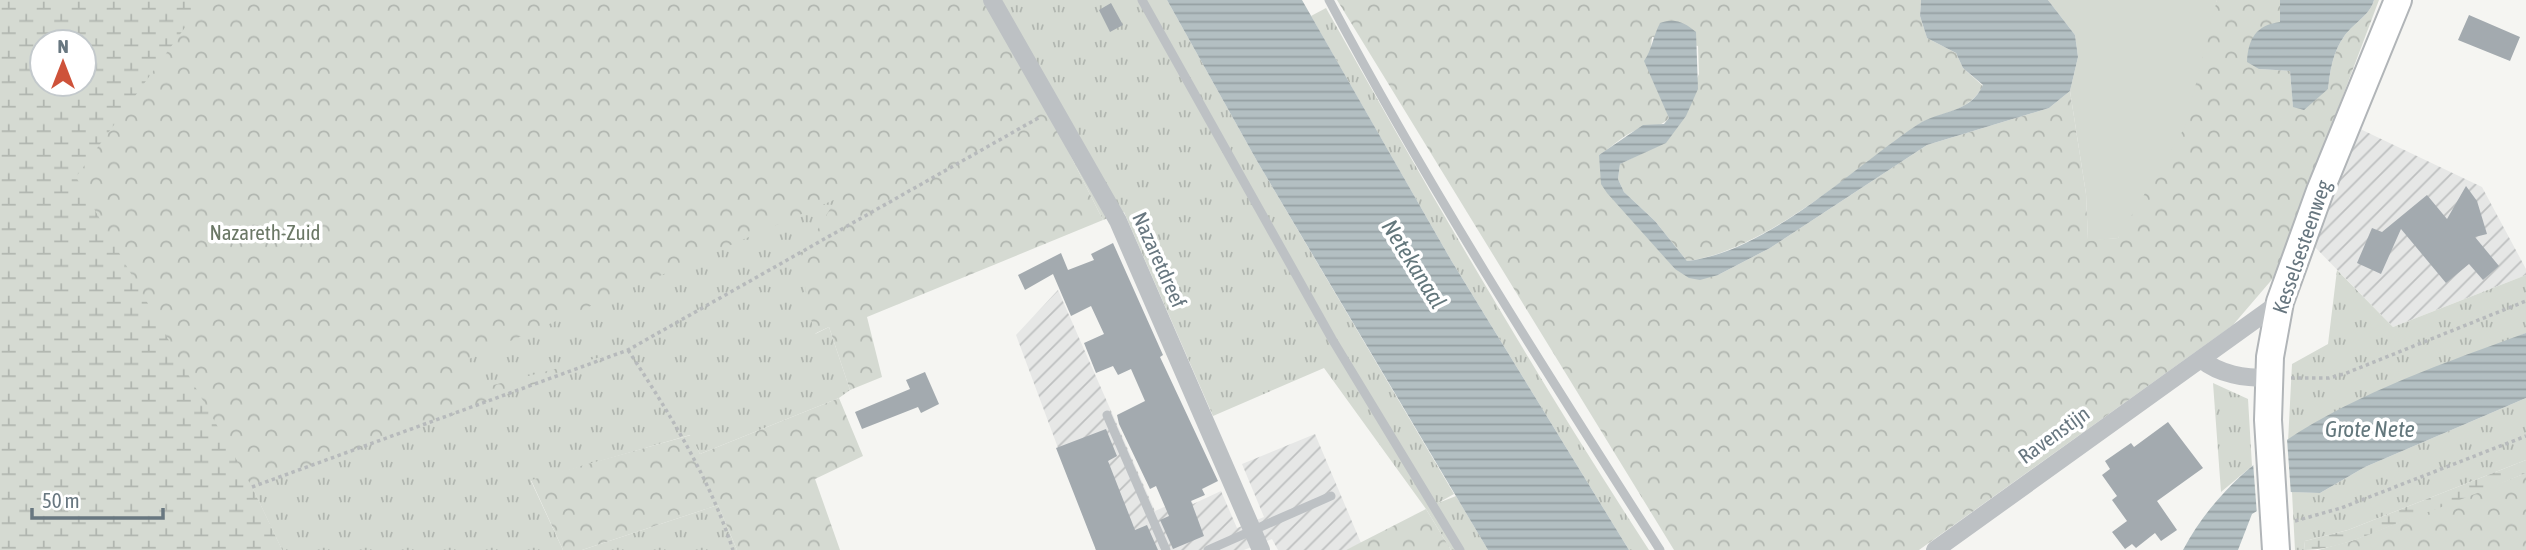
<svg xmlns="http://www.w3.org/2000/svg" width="2526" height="550" font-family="'Asap Condensed',sans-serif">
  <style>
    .industrial { fill: url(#industrial-furrows) }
    .grass { fill: url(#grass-tufts) }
    .forest { fill: url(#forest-crowns); fill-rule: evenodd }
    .wetland { fill: url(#wetland-marsh); fill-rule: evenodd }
    .garden { fill: #d5dad2 }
    .water { fill: url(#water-rules) }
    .pier { fill: #f5f5f2 }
    .building { fill: #a3aaaf }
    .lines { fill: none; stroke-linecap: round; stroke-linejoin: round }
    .primary-casing { stroke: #b1b5b8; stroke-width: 30 }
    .path { stroke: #b7babc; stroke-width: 3.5; stroke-dasharray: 3.5 3.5; stroke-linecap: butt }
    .lane { stroke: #bdc1c4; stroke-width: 9 }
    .street { stroke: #bdc1c4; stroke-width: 18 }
    .primary { stroke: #fff; stroke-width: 26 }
    .labels { text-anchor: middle; stroke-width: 7; stroke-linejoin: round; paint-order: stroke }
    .park-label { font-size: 21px; fill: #6b7866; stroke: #fff }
    .street-label { font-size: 21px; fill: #687780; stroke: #fff }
    .water-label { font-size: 23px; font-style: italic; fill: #63777c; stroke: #fff }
  </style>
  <defs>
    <pattern id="industrial-furrows" width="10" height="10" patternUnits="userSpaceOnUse" patternTransform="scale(1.75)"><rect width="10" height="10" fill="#e6e7e6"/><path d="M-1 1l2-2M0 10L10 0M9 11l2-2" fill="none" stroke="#bec0c0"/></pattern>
    <pattern id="grass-tufts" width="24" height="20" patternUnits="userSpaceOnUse" patternTransform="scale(1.75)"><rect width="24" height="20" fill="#d5dad2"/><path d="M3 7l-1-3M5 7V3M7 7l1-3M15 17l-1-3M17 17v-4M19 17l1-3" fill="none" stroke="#b1b6b0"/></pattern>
    <pattern id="forest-crowns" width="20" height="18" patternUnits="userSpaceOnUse" patternTransform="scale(1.75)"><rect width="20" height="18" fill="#d5dad2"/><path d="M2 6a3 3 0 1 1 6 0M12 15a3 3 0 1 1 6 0" fill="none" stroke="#b1b6b0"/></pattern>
    <pattern id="wetland-marsh" width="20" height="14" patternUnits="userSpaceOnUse" patternTransform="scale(1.75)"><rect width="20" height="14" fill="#d5dad2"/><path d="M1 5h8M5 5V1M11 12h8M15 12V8" fill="none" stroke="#b1b6b0"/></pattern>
    <pattern id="water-rules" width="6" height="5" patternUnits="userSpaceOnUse" patternTransform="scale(1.75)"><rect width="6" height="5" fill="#b3bfc2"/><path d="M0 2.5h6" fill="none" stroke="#95a0a3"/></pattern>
  </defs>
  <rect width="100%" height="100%" fill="#f5f5f2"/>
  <path class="industrial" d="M2356,127L2482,187L2526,269V275L2393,327L2310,242Z
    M1058,290L1155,511L1189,496L1193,504L1221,491L1237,528L1264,517L1242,464L1315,434L1361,543L1346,550H1278L1272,539L1244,550H1096L1016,335Z"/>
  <path class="grass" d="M205,0H1167L1257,161L1454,494L1438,503L1456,496L1488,550H1451L1426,509L1324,368L1213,416L1124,212L1103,220L1047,109L815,334L829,327L850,390L839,398L700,454L690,435L531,481L563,550H282L252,487Z
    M1326,8C1429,192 1534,373 1649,550H1629L1451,260L1311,16Z
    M2337,270L2393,327L2526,275V333L2304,432L2288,442L2292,364L2328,344Z
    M2213,383L2248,399L2252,466L2221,492Z
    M2526,398V460L2348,530L2305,541L2304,550H2295L2292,492L2320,493L2365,467Z
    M718,505L737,550H582Z"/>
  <path class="forest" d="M0,0H984L1047,109L1103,220L867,317L882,377L850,390L829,327L814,334L800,259L836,199L469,359L474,378L482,388L628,350L252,487L282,550H0ZM42,42H84V84H42Z
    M1337,0H1921L1920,16L1927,38L1956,53L1963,68L1983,86C1968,113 1943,111 1919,124C1856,168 1764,252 1687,261L1655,221L1624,192L1618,179L1620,164L1666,142L1699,74L1698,46L1652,37C1648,67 1660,91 1669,118C1660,129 1645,126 1632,132C1623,136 1609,149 1599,155L1639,225L1675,269L1718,275L1770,248L1927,145L2049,108L2070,91L2086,194L2088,240L2118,238L2217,0H2280V23L2259,69L2290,71L2293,106L2328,89C2330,70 2333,51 2345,35C2355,22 2370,15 2374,0H2379L2275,276L2233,325L1919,550H1674Z
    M839,398L863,456L815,479L840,550H737L718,505L582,550H563L531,480L691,435L700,454Z
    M2526,473V550H2318L2351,541Z
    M1426,509L1451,550H1346Z"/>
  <path class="wetland" d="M0,0H205L76,177L252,487L282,550H0ZM42,42H84V84H42Z
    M2526,460V473C2483,491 2440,508 2396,524C2367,535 2335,550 2304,550L2305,541L2348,530Z"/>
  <path class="garden" d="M2048,0H2217L2185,127L2118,238L2088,241L2086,194L2070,91L2078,57L2075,35Z"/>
  <path class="water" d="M1167,0H1302L1451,260L1629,550H1488L1257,161Z
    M1921,0H2048L2075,35L2078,57L2070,91L2049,108L1927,145L1770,248L1718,275L1700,280L1689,278L1675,269L1607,193L1601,184L1599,155L1643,125L1664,124L1669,118L1644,61C1652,50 1653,36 1660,23C1675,18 1684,22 1696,32L1698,89L1686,116L1666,143L1620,164L1618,179L1624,192L1655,221L1687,261C1768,252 1851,169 1917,125C1941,109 1969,115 1983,85L1963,68L1956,53L1927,38L1920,16Z
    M2280,0H2374C2370,15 2355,22 2345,35C2333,51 2330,70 2328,89L2304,110L2293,107L2290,71L2259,69L2247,62C2248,39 2256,25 2280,22Z
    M2526,333V398L2365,467L2320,493L2289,492L2252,514L2238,550H2183C2247,428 2404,378 2526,333Z"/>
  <path class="pier" d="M2287,439L2291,495L2257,515L2253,462Z"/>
  <path class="building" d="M1111,3L1123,25L1110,32L1099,10Z
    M2469,15L2520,37L2510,61L2458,40Z
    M2466,186L2477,201L2487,234L2475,237L2499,266L2483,280L2469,264L2446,283L2401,229L2381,274L2357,263L2372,228L2382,232L2427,195L2447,219Z
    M1113,243L1163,355L1160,357L1218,481L1202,489L1205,495L1191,501L1204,536L1173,549L1160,520L1169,516L1156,486L1150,489L1119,424L1117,415L1145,401L1131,369L1118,375L1113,366L1096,373L1084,343L1104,334L1091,306L1071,316L1053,274L1025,290L1018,275L1061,253L1068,270L1094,260L1091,254Z
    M925,372L939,404L921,413L918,407L862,429L855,412L910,389L906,380Z
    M2168,422L2203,468L2157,501L2177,530L2161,541L2155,533L2136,548L2132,544L2125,549L2112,532L2127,521L2112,500L2117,496L2102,475L2110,469L2105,461L2131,443L2134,447Z
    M1106,429L1117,456L1108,461L1135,530L1147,525L1158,550H1096L1056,448Z"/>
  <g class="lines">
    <defs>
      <path id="primary" d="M2276,550L2268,420L2270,357L2280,302L2320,191L2398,0"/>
    </defs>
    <use href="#primary" class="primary-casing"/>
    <path class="path" d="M628,350C670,414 709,477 733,550
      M2291,378H2329L2344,374L2526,301
      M252,487L628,350L1040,117
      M2295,521L2341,508L2526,436"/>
    <path class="lane" d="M1142,0L1332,339L1460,550
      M1329,0C1429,189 1545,370 1660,550
      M1107,415L1166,550
      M1208,550L1331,496"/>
    <path class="street" d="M992,0L1118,221L1261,550
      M2201,359C2220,375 2245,378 2269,378
      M1935,550L2280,302"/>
    <use href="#primary" class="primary"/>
  </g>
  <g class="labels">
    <g class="park-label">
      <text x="265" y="240">Nazareth-Zuid</text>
    </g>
    <g class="street-label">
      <text transform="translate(2302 247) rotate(-71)" y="7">Kesselsesteenweg</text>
      <text transform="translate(1159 260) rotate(66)" y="7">Nazaretdreef</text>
      <text transform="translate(2054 435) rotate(-36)" y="7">Ravenstijn</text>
    </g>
    <g class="water-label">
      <text transform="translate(1414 264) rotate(58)" y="8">Netekanaal</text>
      <text x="2370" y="437">Grote Nete</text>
    </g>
  </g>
  <g transform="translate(63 63)"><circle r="33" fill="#ffffff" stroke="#c3c9cc" stroke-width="2"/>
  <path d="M0-5L12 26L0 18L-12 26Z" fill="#ce523a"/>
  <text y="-10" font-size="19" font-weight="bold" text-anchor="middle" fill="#687780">N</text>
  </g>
  <path d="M32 508v10h131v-10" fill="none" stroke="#687780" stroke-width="3.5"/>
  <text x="42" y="508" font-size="21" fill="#687780" stroke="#ffffff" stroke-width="5" paint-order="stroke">50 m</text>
</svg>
